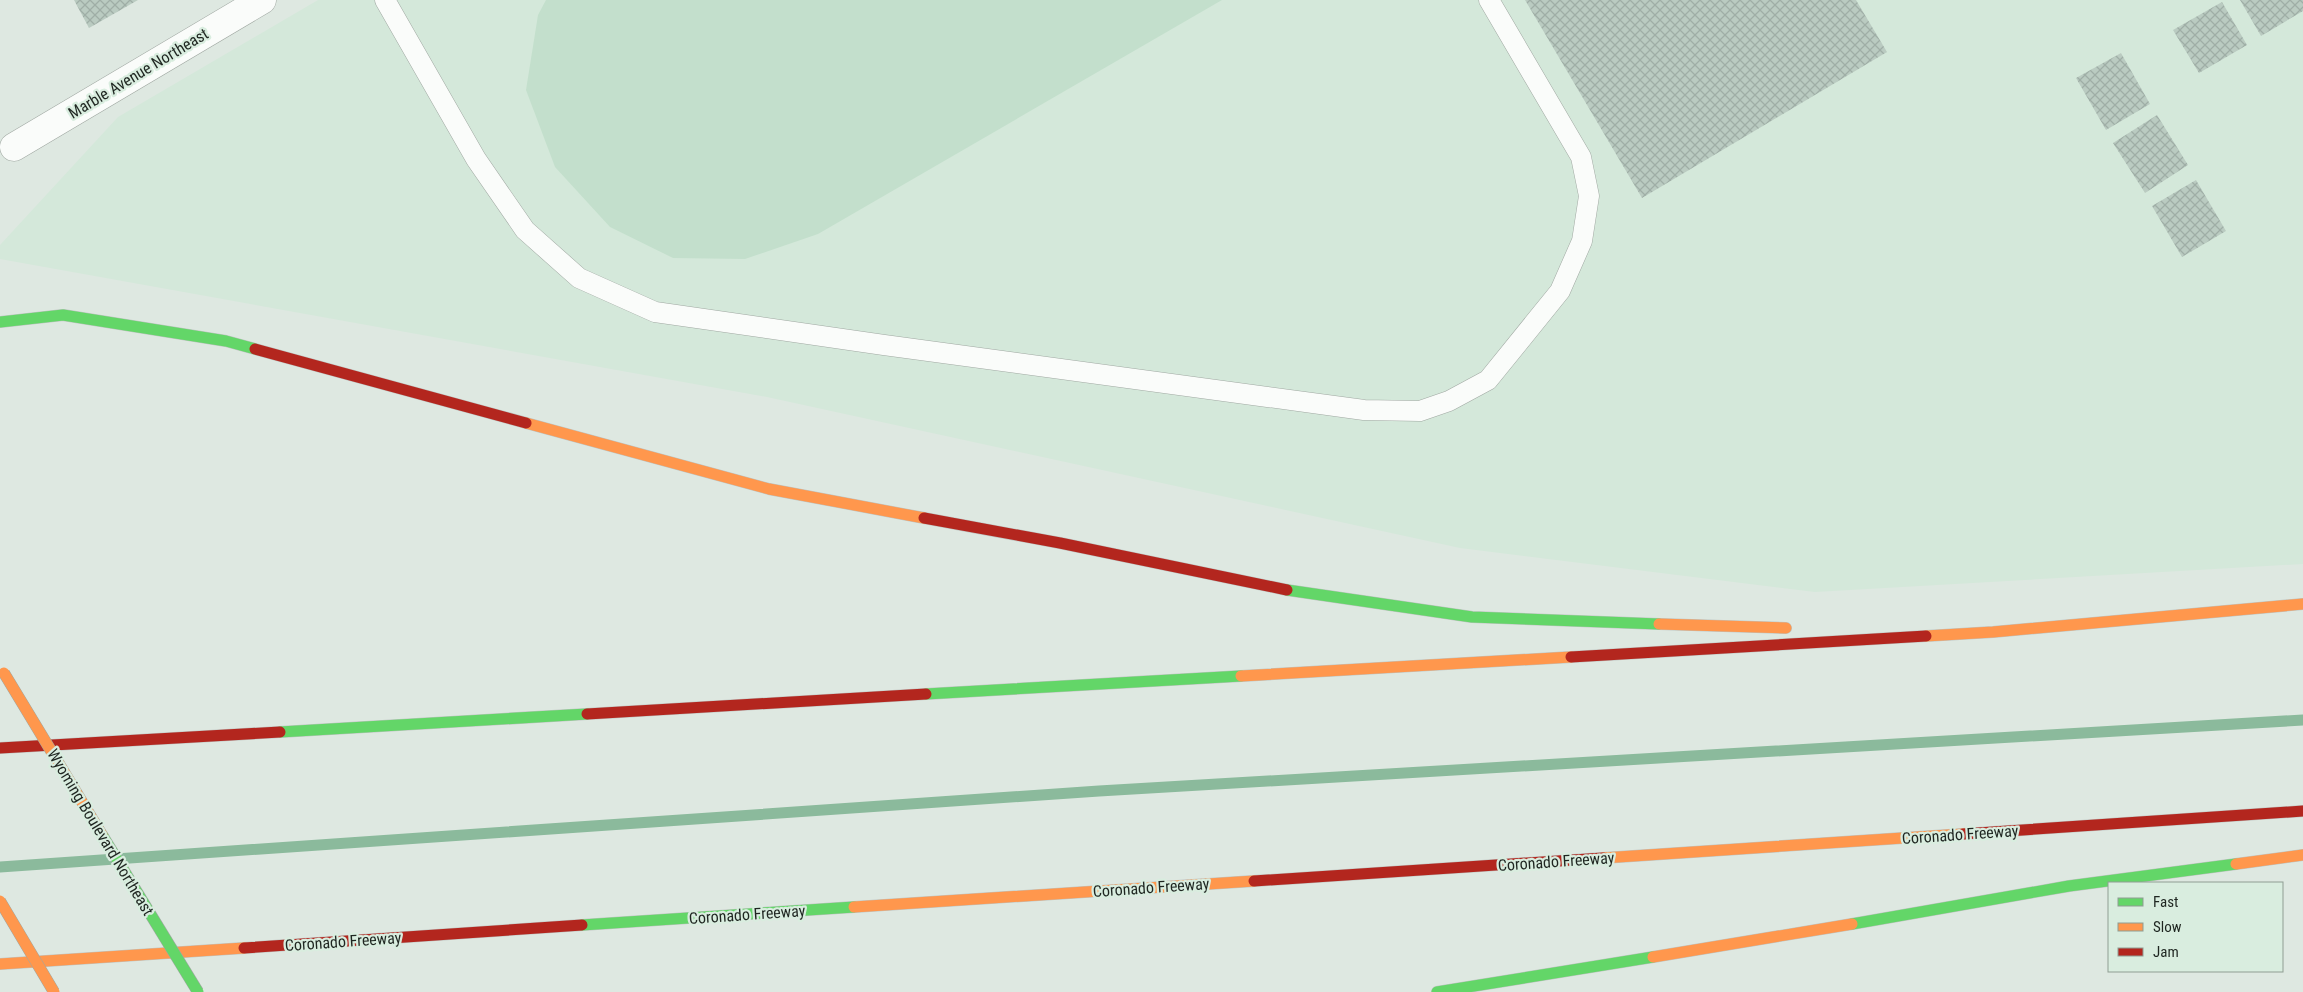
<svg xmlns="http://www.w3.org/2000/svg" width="2303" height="992" font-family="'Roboto Condensed',sans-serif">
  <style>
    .built { fill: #d4e8da }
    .garden { fill: #c3dfcc }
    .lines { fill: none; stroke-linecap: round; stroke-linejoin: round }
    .stream { stroke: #8bba9c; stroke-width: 11 }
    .building { fill: url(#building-cross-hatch) }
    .lane-casing { stroke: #a0a8a2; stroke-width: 21 }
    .street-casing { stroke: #a0a8a2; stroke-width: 29 }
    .fast-casing { stroke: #bec3c0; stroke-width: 12 }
    .slow-casing { stroke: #bec3c0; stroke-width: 12 }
    .jam-casing { stroke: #bec3c0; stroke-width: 12 }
    .lane { stroke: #fafcfa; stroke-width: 20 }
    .street { stroke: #fafcfa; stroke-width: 28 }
    .fast { stroke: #63d668; stroke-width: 11 }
    .slow { stroke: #ff974d; stroke-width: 11 }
    .jam { stroke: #b3261e; stroke-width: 11 }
    .fast-bridge-casing { stroke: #a0a8a2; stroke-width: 12; stroke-linecap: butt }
    .slow-bridge-casing { stroke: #a0a8a2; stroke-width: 12; stroke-linecap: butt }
    .fast-bridge { stroke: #63d668; stroke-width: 11 }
    .slow-bridge { stroke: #ff974d; stroke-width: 11 }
    .labels { text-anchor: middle; stroke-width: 4.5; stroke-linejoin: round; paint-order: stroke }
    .street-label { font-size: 16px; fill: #1f2621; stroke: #d9eddf }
  </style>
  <defs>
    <pattern id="building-cross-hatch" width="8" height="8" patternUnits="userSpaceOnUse" patternTransform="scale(1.25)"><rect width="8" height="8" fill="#bacbc1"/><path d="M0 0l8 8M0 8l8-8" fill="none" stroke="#9faea6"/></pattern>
  </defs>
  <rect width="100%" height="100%" fill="#dee8e1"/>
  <path class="built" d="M318,0H2303V564L1815,592L1460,548L767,397L0,259V245L118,117Z"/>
  <path class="garden" d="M546,0H1222L818,234L745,259L673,258L610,227L555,167L526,90L538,15Z"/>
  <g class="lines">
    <path class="stream" d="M0,867L1099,791L2303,720"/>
  </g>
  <path class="building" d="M74,0H138L89,28Z
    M1525,0H1856L1887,52L1642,198Z
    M2240,0H2303V11L2261,36Z
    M2222,2L2247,45L2199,73L2173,30Z
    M2121,53L2150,104L2106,130L2076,78Z
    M2157,115L2188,165L2145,193L2113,143Z
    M2196,180L2226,231L2182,257L2152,206Z"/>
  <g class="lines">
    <defs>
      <path id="lane" d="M385,0L476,159L525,230L579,278L655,312L884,345L1364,410L1420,411L1449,401L1488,380L1560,291L1582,241L1589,196L1581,157L1489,0"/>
      <path id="street" d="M14,147L262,0"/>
      <path id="fast" d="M0,322L63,315L226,341L255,349
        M1287,590L1472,617L1659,624
        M926,694L1241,676
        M280,732L587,714
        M1852,924L2069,886L2236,864
        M582,925L854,907
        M1437,992L1653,957"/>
      <path id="slow" d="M526,423L769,489L924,518
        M1659,624L1786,628
        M1926,636L1993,632L2303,604
        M1241,676L1571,657
        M1603,858L1963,834
        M2236,864L2303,855
        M854,907L1254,881
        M1653,957L1852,924
        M0,964L244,948"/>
      <path id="jam" d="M255,349L526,423
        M924,518L1060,543L1287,590
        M1571,657L1926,636
        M587,714L926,694
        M0,748L280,732
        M1963,834L2303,811
        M1254,881L1603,858
        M244,948L582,925"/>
    </defs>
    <use href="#lane" class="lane-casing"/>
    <use href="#street" class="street-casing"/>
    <use href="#fast" class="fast-casing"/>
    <use href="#slow" class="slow-casing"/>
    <use href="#jam" class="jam-casing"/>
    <use href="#lane" class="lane"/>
    <use href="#street" class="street"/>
    <use href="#fast" class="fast"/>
    <use href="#slow" class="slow"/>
    <use href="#jam" class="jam"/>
    <defs>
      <path id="fast-bridge" d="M102,835L198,992"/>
      <path id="slow-bridge" d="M4,673L102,835
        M0,901L54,992"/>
    </defs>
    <use href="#fast-bridge" class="fast-bridge-casing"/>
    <use href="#slow-bridge" class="slow-bridge-casing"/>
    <use href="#fast-bridge" class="fast-bridge"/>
    <use href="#slow-bridge" class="slow-bridge"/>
  </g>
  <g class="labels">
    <g class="street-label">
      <text transform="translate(138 73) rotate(-31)" y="6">Marble Avenue Northeast</text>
      <text transform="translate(101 832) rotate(59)" y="6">Wyoming Boulevard Northeast</text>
      <text transform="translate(1960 834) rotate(-4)" y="6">Coronado Freeway</text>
      <text transform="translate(1556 861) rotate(-4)" y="6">Coronado Freeway</text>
      <text transform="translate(1151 887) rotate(-4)" y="6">Coronado Freeway</text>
      <text transform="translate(747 914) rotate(-4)" y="6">Coronado Freeway</text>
      <text transform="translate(343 941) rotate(-4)" y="6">Coronado Freeway</text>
    </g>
  </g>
  <rect x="2108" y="882" width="175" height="90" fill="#d9eddf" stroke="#8f9d93"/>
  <rect x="2118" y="898" width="25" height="8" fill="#63d668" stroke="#8f9d93"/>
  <text x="2153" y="907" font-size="15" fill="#1f2621">Fast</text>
  <rect x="2118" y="923" width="25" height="8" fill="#ff974d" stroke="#8f9d93"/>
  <text x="2153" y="932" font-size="15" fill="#1f2621">Slow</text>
  <rect x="2118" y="948" width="25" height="8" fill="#b3261e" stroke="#8f9d93"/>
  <text x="2153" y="957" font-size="15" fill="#1f2621">Jam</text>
</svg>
